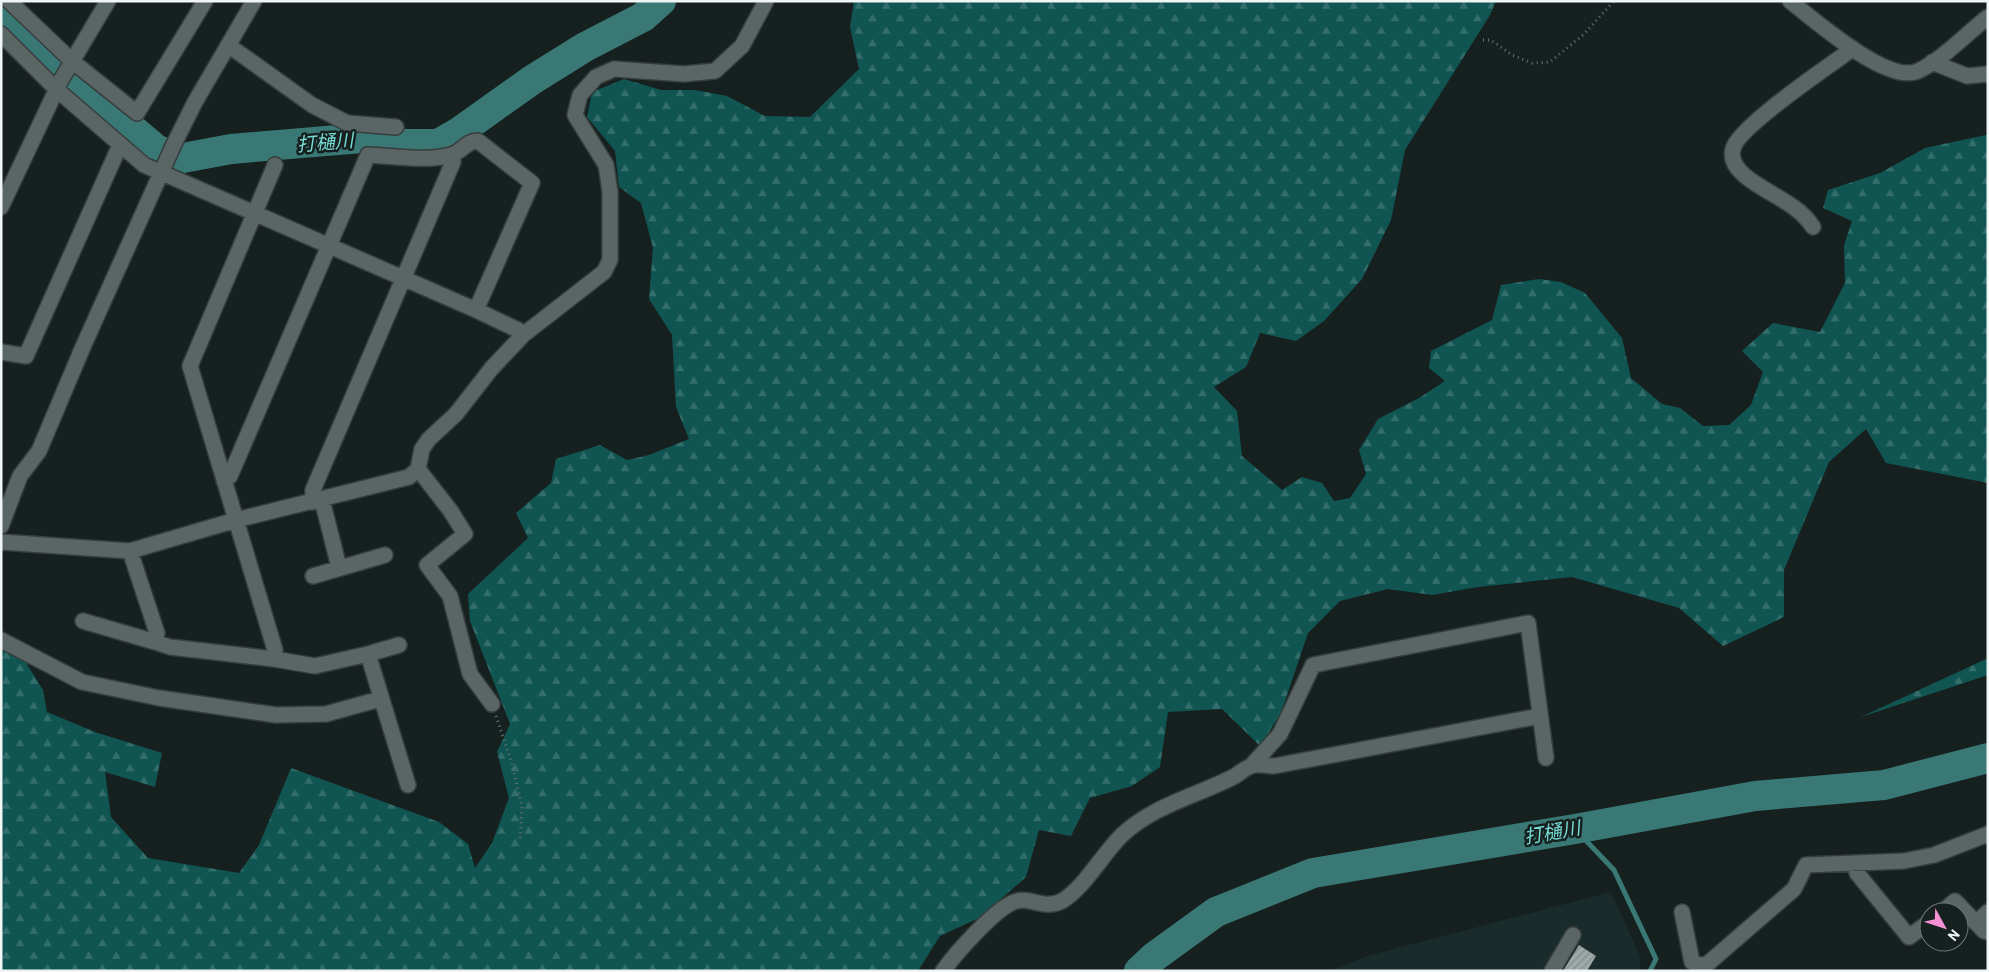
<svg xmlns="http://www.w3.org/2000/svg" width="1989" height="972" font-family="Barlow,'Noto Sans JP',sans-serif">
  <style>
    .built { fill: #192b2a }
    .forest { fill: url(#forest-firs) }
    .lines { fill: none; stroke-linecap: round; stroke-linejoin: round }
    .stream { stroke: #397874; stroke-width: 5 }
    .river { stroke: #397874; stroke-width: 30 }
    .building { fill: url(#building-hatch) }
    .minor-casing { stroke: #373d3d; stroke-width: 18 }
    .path { stroke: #697271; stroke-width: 3; stroke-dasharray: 1 4; stroke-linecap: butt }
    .minor { stroke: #5a6665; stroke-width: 15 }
    .labels { text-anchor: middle; stroke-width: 5; stroke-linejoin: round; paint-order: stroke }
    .water-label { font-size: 19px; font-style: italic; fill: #77dbd5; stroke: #16201f }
  </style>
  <defs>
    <pattern id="forest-firs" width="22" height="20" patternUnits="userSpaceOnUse" patternTransform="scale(1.25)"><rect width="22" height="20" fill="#105552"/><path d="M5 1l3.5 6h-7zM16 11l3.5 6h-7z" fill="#336e6c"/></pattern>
    <pattern id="building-hatch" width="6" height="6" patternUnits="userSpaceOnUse" patternTransform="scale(1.25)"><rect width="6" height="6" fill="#9da9a8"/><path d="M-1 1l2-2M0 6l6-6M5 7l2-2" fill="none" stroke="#848c8c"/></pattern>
  </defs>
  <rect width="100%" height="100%" fill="#16201f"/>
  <path class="built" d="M1611,892L1641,958L1639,971H1329L1367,956Z"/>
  <path class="forest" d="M854,1H1496L1490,15L1405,150L1391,220L1362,279L1324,321L1296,341L1260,333L1246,367L1214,387L1237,411L1242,456L1282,490L1302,477L1322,483L1334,501L1350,498L1366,474L1359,450L1378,419L1419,398L1445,381L1429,368L1431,351L1492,320L1501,285L1539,279L1561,282L1585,293L1622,338L1631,378L1662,404L1680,408L1703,426L1729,425L1751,405L1763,372L1742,351L1773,323L1820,332L1845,283L1844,245L1852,221L1823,208L1828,190L1880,173L1925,148L1986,135L1988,133V483L1886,463L1866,429L1829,462L1784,570V617L1723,646L1679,608L1572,577L1478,587L1432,595L1388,589L1340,601L1308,633L1281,713L1260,746L1222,709L1168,712L1160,767L1132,786L1090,798L1071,836L1039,830L1026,877L979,918L940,936L918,971H1V650L25,661L43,690L47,712L95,732L162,753L155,787L105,772L111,817L148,858L239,873L259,845L291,768L439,822L468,844L475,868L492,843L509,798L497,752L510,724L470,621L468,594L528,538L516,513L551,483L556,459L600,445L627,460L649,455L689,439L676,407L672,335L649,299L653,248L641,203L619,187L615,151L587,117L592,92L624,79L661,90H695L727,96L765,116L810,117L859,69L850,27Z
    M1988,658V675L1861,717Z"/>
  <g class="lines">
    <path class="stream" d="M1575,829L1614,870L1656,959L1650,971"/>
    <path class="river" d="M1,11L86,90L157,150L183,158L231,149L362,138L406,144H438L459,132L532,80L585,47L643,17L661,1
      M1139,971L1154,957L1216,912L1313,873L1575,829L1755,796L1884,785L1988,758"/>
  </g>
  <path class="building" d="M1579,945L1596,956L1587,971H1563Z"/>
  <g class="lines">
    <defs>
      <path id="minor" d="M9,1L72,61L137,113L205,1
        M1790,1C1813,19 1888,85 1918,71C1942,60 1967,33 1988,17
        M1,34L56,89L144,165L476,310L518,330L523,335L604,272L610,260V192L606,165L575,115L580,95L596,77L614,69L684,74L715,71L742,46L766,1
        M228,45L312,105L347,123L396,127
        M1932,62L1967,76L1988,74
        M1,207L61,80L108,1
        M1813,227C1797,202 1766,194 1744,175C1736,168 1730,160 1733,149C1737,128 1830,65 1851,50
        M1,352L26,356L120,145
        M418,469L422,449L429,439L456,414L491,369L523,335
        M224,481L230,476L368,155C394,156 426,162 451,155C462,152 466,141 478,141L532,183L476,310
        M322,500L339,567
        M313,502V490L453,162L452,155
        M1,526L20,476L39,451L82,349L174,144L195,102L254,1
        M1,542L130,551L236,520L409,477L418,469L450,510L465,534L427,565L450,596L470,674L492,704
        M313,576L385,555
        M83,621L155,642L157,633L130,551
        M1,640L82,682L159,698L276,715L326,714L380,699
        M155,642L170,647L274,659L315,666L368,654
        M399,645L368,654L408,785
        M274,659L275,650L190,366L275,165
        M1252,765L1280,734L1313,665L1528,623L1546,758
        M1855,863L1857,873L1909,937L1929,922
        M1682,912L1692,962L1705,966L1794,889L1806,865L1904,861L1934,855L1988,834
        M1942,912L1955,901L1984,931L1988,932
        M1976,923L1988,912
        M943,971C955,954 998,905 1017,901C1032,897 1044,910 1062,901C1084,888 1102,855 1121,836C1153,805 1197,796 1235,776C1240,773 1245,768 1251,766C1257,763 1267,766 1274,766L1540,716
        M1552,971L1573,935"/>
    </defs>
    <use href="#minor" class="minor-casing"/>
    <path class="path" d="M1483,40H1491L1512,55L1532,63L1550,62L1584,34L1614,1
      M496,716L512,764L522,807L520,842"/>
    <use href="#minor" class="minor"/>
  </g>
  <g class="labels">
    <g class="water-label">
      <text transform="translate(325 142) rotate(-5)" y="7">打樋川</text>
      <text transform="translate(1552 832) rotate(-10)" y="7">打樋川</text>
    </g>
  </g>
  <rect width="1989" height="972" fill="none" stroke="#f0f6f6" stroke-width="5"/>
  <g transform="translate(1944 927) rotate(130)"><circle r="24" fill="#16201f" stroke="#6d7675"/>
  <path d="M0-4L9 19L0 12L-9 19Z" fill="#f491d4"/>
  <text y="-8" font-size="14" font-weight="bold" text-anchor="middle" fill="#f0f6f6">N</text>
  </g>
</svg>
